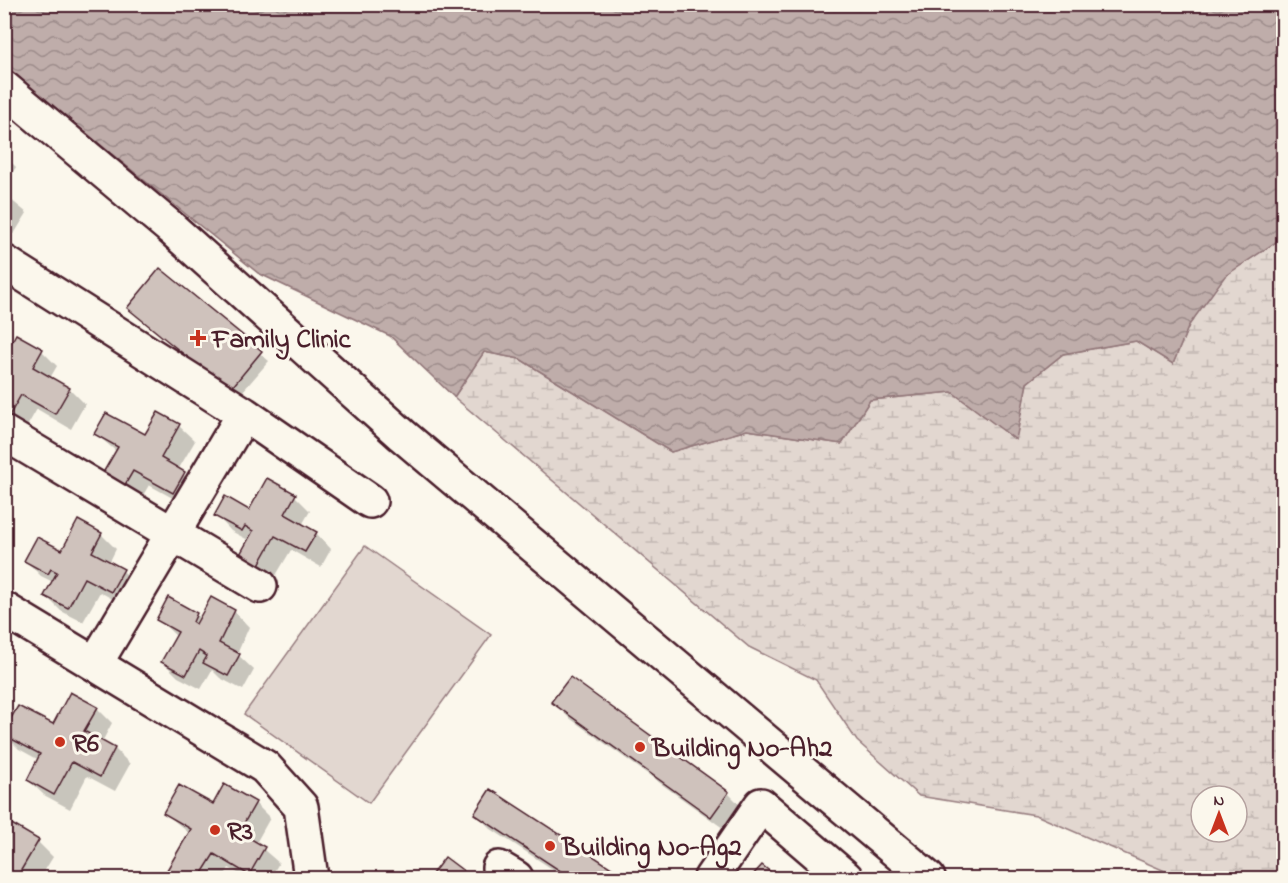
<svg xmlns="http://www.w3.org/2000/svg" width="1288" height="883" font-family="'Indie Flower',sans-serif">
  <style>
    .wetland { fill: url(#wetland-marsh); stroke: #967b7e; stroke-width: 1.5; fill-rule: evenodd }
    .green { fill: #e2d7d0; stroke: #967b7e; stroke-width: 1.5 }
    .water { fill: url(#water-waves); stroke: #907477; stroke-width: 1.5 }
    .shadow { fill: #0003 }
    .building { fill: #cfc2bc; stroke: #4a1f2b; stroke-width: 1.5 }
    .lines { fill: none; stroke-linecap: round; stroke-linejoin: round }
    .minor-casing { stroke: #4a1f2b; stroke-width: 38 }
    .minor { stroke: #fbf7ec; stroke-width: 33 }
    .poi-dot { fill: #c8321e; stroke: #fbf7ec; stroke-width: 2 }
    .labels { text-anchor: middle; stroke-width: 6; stroke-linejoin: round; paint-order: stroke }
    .poi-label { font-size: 27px; font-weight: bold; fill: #4a1f2b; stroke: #fbf7ec; text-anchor: start }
  </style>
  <defs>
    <pattern id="wetland-marsh" width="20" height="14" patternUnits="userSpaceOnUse" patternTransform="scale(1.5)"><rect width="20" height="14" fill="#e2d7d0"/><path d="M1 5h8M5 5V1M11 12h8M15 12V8" fill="none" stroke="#c3b8b3"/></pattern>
    <pattern id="water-waves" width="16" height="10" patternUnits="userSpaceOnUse" patternTransform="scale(1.5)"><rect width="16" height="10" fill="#bfadaa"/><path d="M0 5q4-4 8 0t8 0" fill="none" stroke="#9d8c8b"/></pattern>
  </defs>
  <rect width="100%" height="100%" fill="#fbf7ec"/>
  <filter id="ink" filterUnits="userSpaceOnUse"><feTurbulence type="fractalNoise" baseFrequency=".0167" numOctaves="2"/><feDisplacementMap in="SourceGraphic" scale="12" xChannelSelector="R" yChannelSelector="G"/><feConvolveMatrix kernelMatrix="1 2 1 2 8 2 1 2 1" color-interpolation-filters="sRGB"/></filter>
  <g filter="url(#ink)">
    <path class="wetland" d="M1276,242L1284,248L1283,878H1181L1036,815L919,796L857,741L816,680L749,647L454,397L484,352L520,359L671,452L747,430L842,444L870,400L952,392L1015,439L1027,383L1063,354L1136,341L1173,364L1189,325L1224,276ZM1201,796H1237V832H1201Z"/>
    <path class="green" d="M365,546L491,635L369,803L244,714Z"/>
    <path class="water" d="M4,5H1283V248L1276,242L1225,276L1189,325L1173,364L1136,341L1063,354L1027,383L1016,440L952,392L870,400L842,444L747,430L671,452L520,359L484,352L454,397L390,336L258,273L5,67Z"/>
    <path class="shadow" d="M4,155L16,167L4,186Z
      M4,194L27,213L14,234L4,228Z
      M160,270L269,361L237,398L137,316Z
      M42,351L57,366L50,378L70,389L85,404L71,429L37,409L21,437L4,428V359Z
      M158,414L179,426L195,441L178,470L199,488L189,507L149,485L138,504L118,493L117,452L96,434L145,436Z
      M295,496L310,511L302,525L316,533L331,549L321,567L291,550L272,582L255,573L250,541L231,531L216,515L250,512Z
      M101,534L116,549L109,563L123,571L138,586L127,607L100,592L83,622L61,611L46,596L53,582L41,576L26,561L62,552Z
      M169,599L201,618L234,611L249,627L237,654L254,670L243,690L220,678L212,670L201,689L178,677L163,662L177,637L158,619Z
      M553,701L728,793L743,808L727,831L568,717Z
      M97,708L112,723L102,742L115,749L130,764L115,791L87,776L70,809L44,795L28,780L39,760L19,749L4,734L54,726Z
      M491,791L624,878H566L491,829L476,814Z
      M255,803L270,818L256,843L279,863L270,878H247L229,868L223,878H178L169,870L190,834L165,813Z
      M4,835L38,842L53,857L40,878H4Z
      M445,859L471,878H431Z"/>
    <path class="building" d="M160,268L262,351L229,391L127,308Z
      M16,334L43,349L33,367L70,388L55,414L21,395L5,423L4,356Z
      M158,412L180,424L161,458L185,472L173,493L133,471L122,490L100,478L118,447L94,434L106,413L145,434Z
      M267,478L296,494L285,514L317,532L305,552L275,536L257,568L238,558L253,531L245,526L242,531L214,516L225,496L249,510Z
      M78,520L102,533L92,552L124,569L111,592L84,578L68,608L44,596L57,572L51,569L48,574L24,561L37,537L62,550Z
      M168,597L197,613L193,622L196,624L211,597L235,610L219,643L240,654L228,676L203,663L207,656L199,651L186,675L161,662L178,632L156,620Z
      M570,677L729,792L711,817L551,702Z
      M70,692L98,707L84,731L115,748L100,777L72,762L54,795L27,780L40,754L4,735V730L18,706L53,724Z
      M224,784L256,802L239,832L265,847L249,875L214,854L199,878H182L167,870L191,829L163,813L179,785L213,804Z
      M490,789L627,878H571L474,814Z
      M10,823L39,840L17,877L19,878H4V832Z
      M445,857L473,878H429Z
      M762,865L778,878H750Z"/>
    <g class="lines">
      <defs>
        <path id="minor" d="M4,88L171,228L402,435L928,878
          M4,262L244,414L370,501
          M4,433L260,586
          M4,609L265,767L301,807L311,878
          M95,664L244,414
          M499,868L516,878
          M711,878L761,805L846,878"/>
      </defs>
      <use href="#minor" class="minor-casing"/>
      <use href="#minor" class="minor"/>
    </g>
  </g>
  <g class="poi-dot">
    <path d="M195 329h6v6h6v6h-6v6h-6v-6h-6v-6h6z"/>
    <circle cx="60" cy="742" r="6"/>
    <circle cx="640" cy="747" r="6"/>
    <circle cx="215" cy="830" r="6"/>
    <circle cx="550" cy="846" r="6"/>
  </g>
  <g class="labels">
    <g class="poi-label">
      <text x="212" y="347">Family Clinic</text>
      <text x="72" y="751">R6</text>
      <text x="652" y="756">Building No-Ah2</text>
      <text x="227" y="839">R3</text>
      <text x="562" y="855">Building No-Ag2</text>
    </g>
  </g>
  <rect width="1288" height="883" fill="none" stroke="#fbf7ec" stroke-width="24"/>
  <rect x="12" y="12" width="1264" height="859" fill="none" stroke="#4a1f2b" stroke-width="2" filter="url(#ink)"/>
  <g transform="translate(1219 814)"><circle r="28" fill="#fbf7ec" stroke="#b4a19f" stroke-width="1.5"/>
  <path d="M0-4.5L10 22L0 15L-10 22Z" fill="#c8321e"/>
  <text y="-9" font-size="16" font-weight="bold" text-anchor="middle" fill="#4a1f2b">N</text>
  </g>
</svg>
